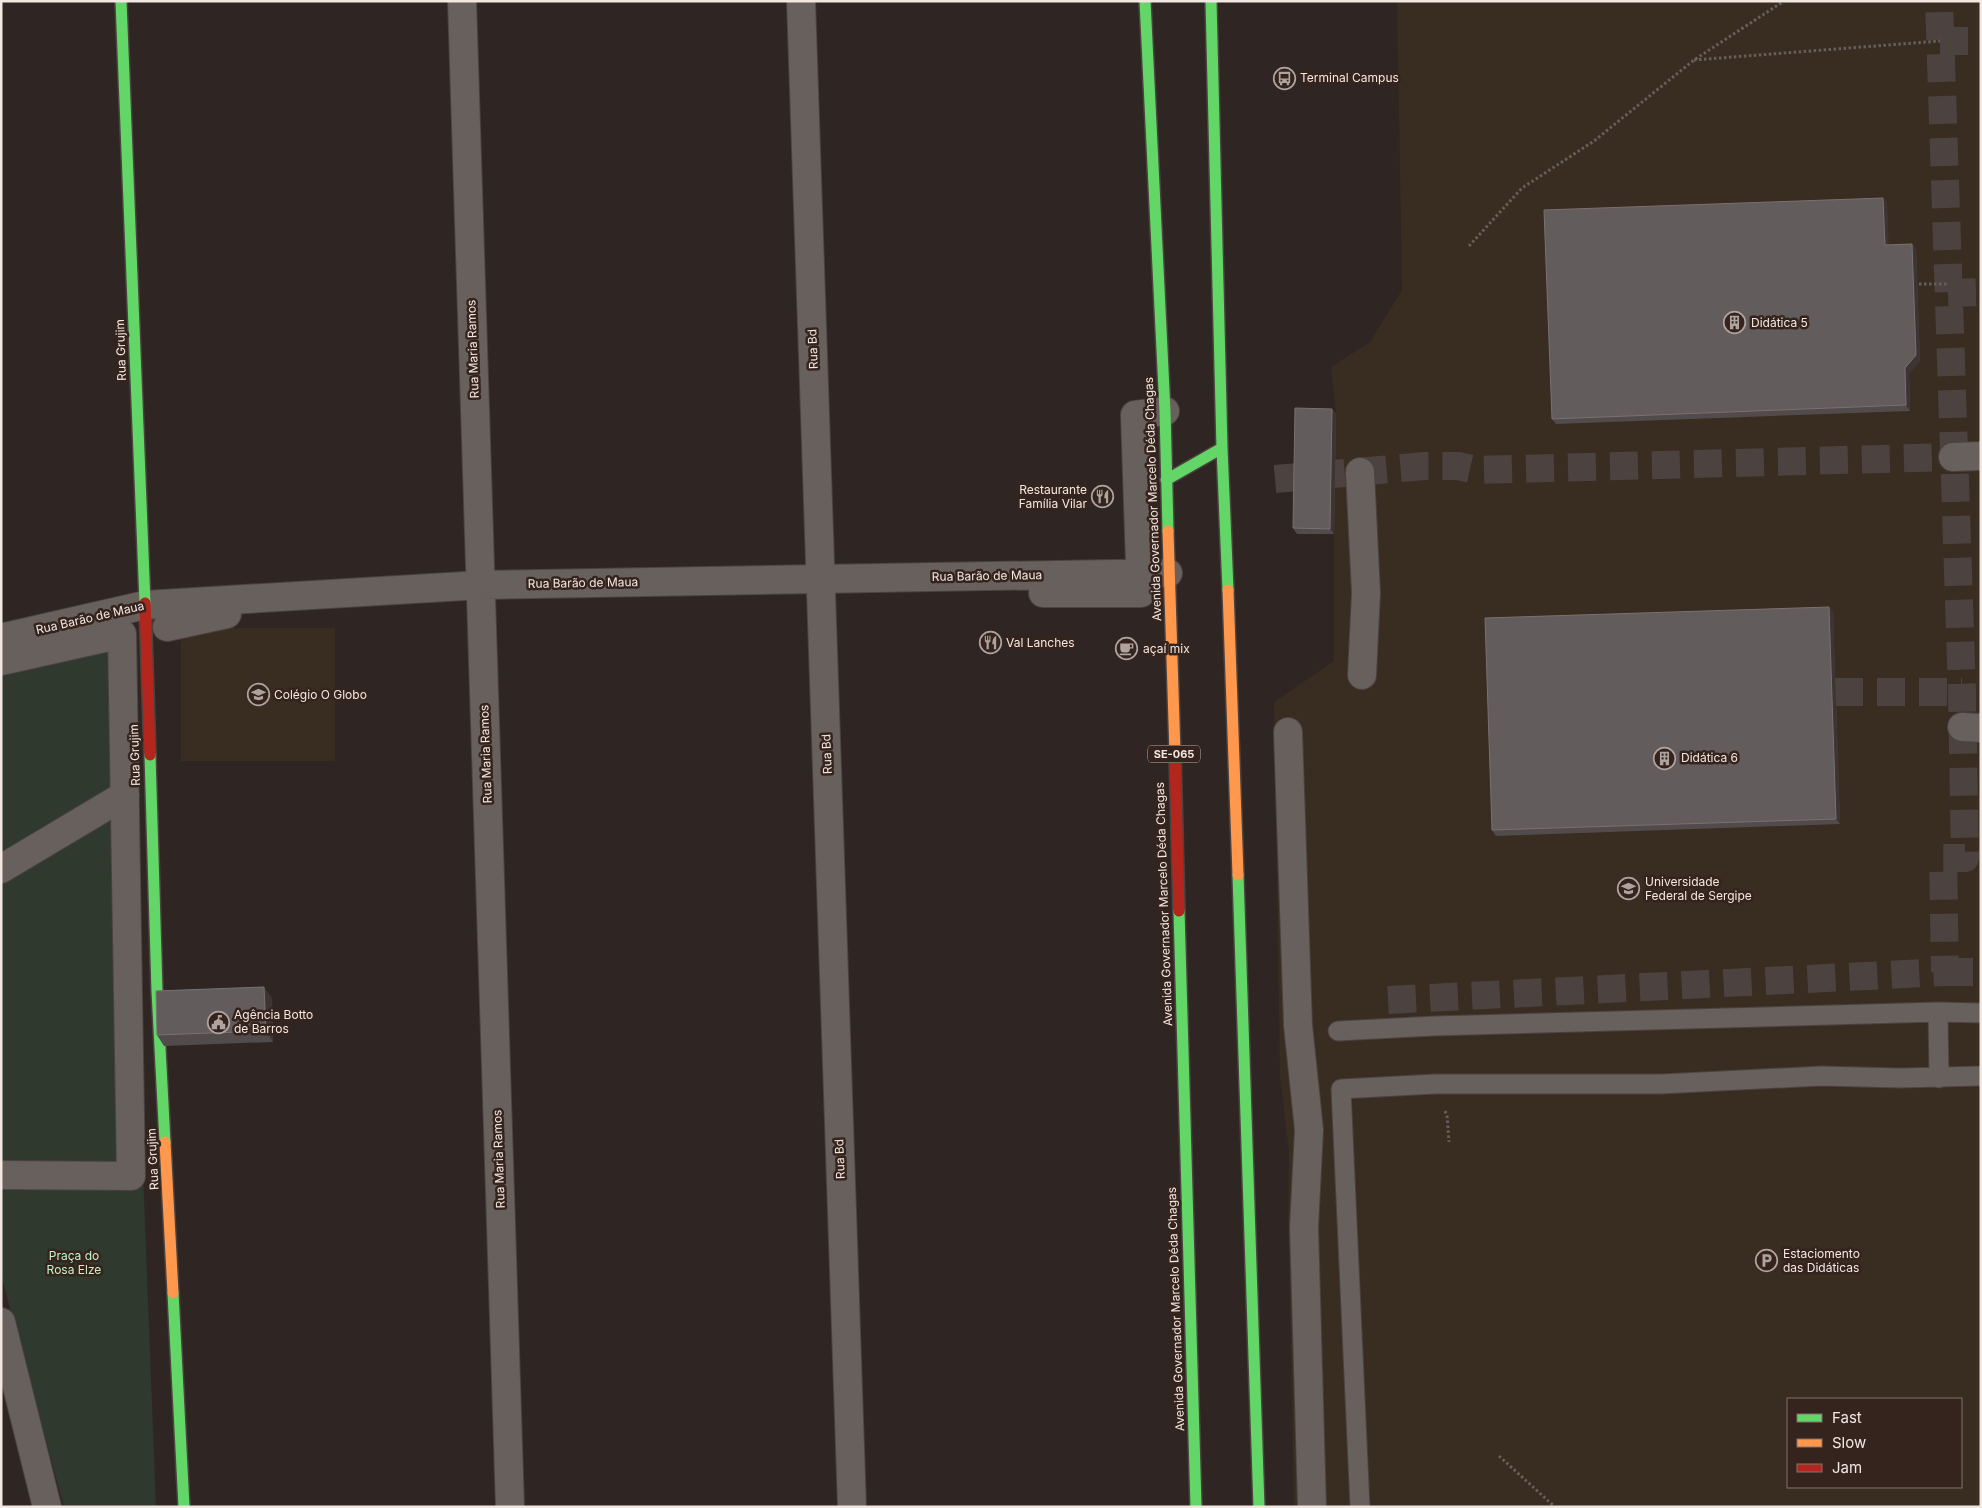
<svg xmlns="http://www.w3.org/2000/svg" width="1982" height="1508" font-family="Inter,sans-serif">
  <style>
    .education { fill: #392c20; fill-rule: evenodd }
    .green { fill: #2f392e }
    .lines { fill: none; stroke-linecap: round; stroke-linejoin: round }
    .street-tunnel { stroke: #4c4340; stroke-width: 28; stroke-dasharray: 28 14; stroke-linecap: butt }
    .lane-casing { stroke: #4b4340; stroke-width: 21 }
    .street-casing { stroke: #4b4340; stroke-width: 30 }
    .fast-casing { stroke: #4b4340; stroke-width: 14 }
    .slow-casing { stroke: #4b4340; stroke-width: 14 }
    .jam-casing { stroke: #4b4340; stroke-width: 14 }
    .path { stroke: #665f5c; stroke-width: 3; stroke-dasharray: 2.5 2.5; stroke-linecap: butt }
    .lane { stroke: #67605c; stroke-width: 19 }
    .street { stroke: #67605c; stroke-width: 28 }
    .fast { stroke: #63d668; stroke-width: 11 }
    .slow { stroke: #ff974d; stroke-width: 11 }
    .jam { stroke: #b3261e; stroke-width: 11 }
    .wall { fill: #524b4b }
    .shaded-wall { fill: #3d3534 }
    .building { fill: #635c5c; stroke: #7a7171 }
    .labels { text-anchor: middle; stroke-width: 5; stroke-linejoin: round; paint-order: stroke }
    .shield { fill: #35241d; stroke: #baaca7; stroke-width: 1 }
    .shield-label { font-size: 11px; font-weight: bold; fill: #f3e7e2 }
    .poi-label { font-size: 12px; fill: #f3e7e2; stroke: #35241d; text-anchor: start }
    .street-label { font-size: 12px; fill: #f3e7e2; stroke: #35241d }
    .park-label { font-size: 12px; fill: #c4f1c6; stroke: #35241d }
  </style>
  <rect width="100%" height="100%" fill="#2f2623"/>
  <path class="education" d="M1397,1H1981V1507H1294L1288,1217L1289,1153L1280,1076L1274,702L1334,661V534H1297L1336,414L1331,367L1370,342L1402,290ZM1788,1399H1961V1487H1788Z
    M181,628H335V761H181Z"/>
  <path class="green" d="M122,634L156,1507H64L1,1275V664Z"/>
  <g class="lines">
    <path class="street-tunnel" d="M1940,41H1981
      M1948,293L1981,292
      M1275,479L1425,466H1458L1476,470L1953,457
      M1835,692H1962
      M1945,972H1981
      M1388,1000L1945,972L1943,858H1965L1962,692L1939,1"/>
    <defs>
      <path id="lane" d="M1938,1012L1939,1078
        M1338,1031L1434,1026L1938,1012L1981,1013
        M1360,1507L1341,1089L1435,1084H1661L1821,1076L1900,1078L1981,1076"/>
      <path id="street" d="M462,1L510,1507
        M801,1L852,1507
        M1953,457L1981,456
        M1360,472L1366,593L1362,675
        M1043,593H1141L1135,415L1165,411
        M167,627L227,614
        M1,638L145,605L481,585L1168,573
        M1,661L122,634L131,1176L1,1175
        M1962,727L1981,728
        M1288,732L1298,1025L1309,1130L1304,1227L1312,1507
        M1,869L125,795
        M1,1322L47,1507"/>
      <path id="fast" d="M121,1L145,603
        M1145,1L1165,411L1168,531
        M1211,1L1222,448L1228,590
        M1166,480L1222,448
        M150,755L157,991L165,1142
        M1238,875L1259,1507
        M1179,911L1196,1507
        M173,1293L184,1507"/>
      <path id="slow" d="M1168,531L1175,754
        M1228,590L1238,875
        M165,1142L173,1293"/>
      <path id="jam" d="M145,603L150,755
        M1175,754L1179,911"/>
    </defs>
    <use href="#lane" class="lane-casing"/>
    <use href="#street" class="street-casing"/>
    <use href="#fast" class="fast-casing"/>
    <use href="#slow" class="slow-casing"/>
    <use href="#jam" class="jam-casing"/>
    <path class="path" d="M1694,60L1940,41
      M1469,246L1522,188L1594,141L1694,60L1784,1
      M1914,284H1948
      M1445,1111L1447,1115L1449,1142
      M1499,1456L1555,1507"/>
    <use href="#lane" class="lane"/>
    <use href="#street" class="street"/>
    <use href="#fast" class="fast"/>
    <use href="#slow" class="slow"/>
    <use href="#jam" class="jam"/>
  </g>
  <path class="wall" d="M1883,198L1887,203L1888,245L1912,244L1916,249L1920,361L1909,373L1910,411L1556,424L1552,419Z
    M1332,409L1336,414L1334,534H1297L1293,528Z
    M1829,607L1833,612L1840,824L1496,836L1492,830Z
    M272,998L273,1042L164,1046L157,1035Z"/>
  <path class="shaded-wall" d="M1883,198L1887,203L1889,250L1885,245Z
    M1912,244L1916,249L1920,361L1909,373L1910,411L1906,405L1905,368Z
    M1332,409L1336,414L1334,534L1330,529Z
    M1829,607L1833,612L1840,824L1836,819Z
    M264,987L272,998L273,1042L266,1031Z"/>
  <path class="building" d="M1883,198L1885,245L1912,244L1916,355L1905,368L1906,405L1552,419L1544,210Z
    M1295,408L1332,409L1330,529L1293,528Z
    M1829,607L1836,819L1492,830L1485,618Z
    M264,987L266,1031L157,1035L156,991Z"/>
  <defs>
    <symbol id="bus-ring" viewBox="-11 -11 22 22"><circle r="9.5" fill="#35241d" stroke="#aea39f" stroke-width="1.5"/><path d="M-5-6H5V4H4V6H2V4H-2V6H-4V4H-5ZM-3.5-4V0h7V-4ZM-3.5 1.2v1.5H-2V1.2ZM2 1.2v1.5H3.5V1.2Z" fill="#aea39f"/></symbol>
    <symbol id="building-ring" viewBox="-11 -11 22 22"><circle r="9.5" fill="#35241d" stroke="#aea39f" stroke-width="1.5"/><path d="M-4-6H4V6H1V3H-1V6H-4ZM-2.5-4.3h1.7v1.8h-1.7ZM.8-4.3h1.7v1.8H.8ZM-2.5-1h1.7V.8h-1.7ZM.8-1h1.7V.8H.8Z" fill="#aea39f"/></symbol>
    <symbol id="restaurant-ring" viewBox="-11 -11 22 22"><circle r="9.5" fill="#35241d" stroke="#aea39f" stroke-width="1.5"/><path d="M-5-6h1v4h1v-4h1v4h1v-4h1v5L-1.5 .5V6h-2V.5L-5-1ZM5-6V6H3V1.5H1.5Q1.5-4 5-6Z" fill="#aea39f"/></symbol>
    <symbol id="cafe-ring" viewBox="-11 -11 22 22"><circle r="9.5" fill="#35241d" stroke="#aea39f" stroke-width="1.5"/><path d="M-5.5-4.5H6V0H3Q3 3.5 0 3.5H-2.5Q-5.5 3.5-5.5 0ZM3-3.2v2h1.7v-2ZM-6 4.5H4V6H-6Z" fill="#aea39f"/></symbol>
    <symbol id="school-ring" viewBox="-11 -11 22 22"><circle r="9.5" fill="#35241d" stroke="#aea39f" stroke-width="1.5"/><path d="M0-5L7-2L0 1L-7-2ZM-4 1L0 2.5L4 1V4Q0 6-4 4Z" fill="#aea39f"/></symbol>
    <symbol id="university-ring" viewBox="-11 -11 22 22"><circle r="9.5" fill="#35241d" stroke="#aea39f" stroke-width="1.5"/><path d="M0-5L7-2L0 1L-7-2ZM-4 1L0 2.5L4 1V4Q0 6-4 4Z" fill="#aea39f"/></symbol>
    <symbol id="civic-ring" viewBox="-11 -11 22 22"><circle r="9.5" fill="#35241d" stroke="#aea39f" stroke-width="1.5"/><path d="M-.6-6.5H3V-4.5H.6V-3L4-1V1h2V6H-6V1h2V-1L-.6-3ZM-1.2 2.5V6h2.4V2.5Z" fill="#aea39f"/></symbol>
    <symbol id="parking-ring" viewBox="-11 -11 22 22"><circle r="9.5" fill="#35241d" stroke="#aea39f" stroke-width="1.5"/><path d="M-3.5-5.5H1a3.5 3.5 0 0 1 0 7H-1V5.5H-3.5ZM-1-3.4V-.6H.8a1.4 1.4 0 0 0 0-2.8Z" fill="#aea39f"/></symbol>
  </defs>
  <g fill-rule="evenodd">
    <use href="#bus-ring" x="1272" y="66" width="25" height="25"/>
    <use href="#building-ring" x="1722" y="310" width="25" height="25"/>
    <use href="#restaurant-ring" x="1090" y="484" width="25" height="25"/>
    <use href="#restaurant-ring" x="978" y="630" width="25" height="25"/>
    <use href="#cafe-ring" x="1114" y="636" width="25" height="25"/>
    <use href="#school-ring" x="246" y="682" width="25" height="25"/>
    <use href="#building-ring" x="1652" y="746" width="25" height="25"/>
    <use href="#university-ring" x="1616" y="876" width="25" height="25"/>
    <use href="#civic-ring" x="206" y="1010" width="25" height="25"/>
    <use href="#parking-ring" x="1754" y="1248" width="25" height="25"/>
  </g>
  <g class="labels">
    <rect class="shield" x="1148" y="745.5" width="52" height="17" rx="4"/>
    <g class="shield-label">
      <text x="1174" y="758">SE-065</text>
    </g>
    <g class="poi-label">
      <text x="1300" y="82">Terminal Campus</text>
      <text x="1751" y="327">Didática 5</text>
      <text x="1087" y="494" text-anchor="end">Restaurante<tspan x="1087" dy="14">Família Vilar</tspan></text>
      <text x="1006" y="647">Val Lanches</text>
      <text x="1143" y="653">açaí mix</text>
      <text x="274" y="699">Colégio O Globo</text>
      <text x="1681" y="762">Didática 6</text>
      <text x="1645" y="886">Universidade<tspan x="1645" dy="14">Federal de Sergipe</tspan></text>
      <text x="234" y="1019">Agência Botto<tspan x="234" dy="14">de Barros</tspan></text>
      <text x="1783" y="1258">Estaciomento<tspan x="1783" dy="14">das Didáticas</tspan></text>
    </g>
    <g class="street-label">
      <text transform="translate(473 349) rotate(-92)" y="4">Rua Maria Ramos</text>
      <text transform="translate(813 349) rotate(-92)" y="4">Rua Bd</text>
      <text transform="translate(121 350) rotate(-92)" y="4">Rua Grujim</text>
      <text transform="translate(1153 499) rotate(-92)" y="4">Avenida Governador Marcelo Déda Chagas</text>
      <text transform="translate(987 576) rotate(-1)" y="4">Rua Barão de Maua</text>
      <text transform="translate(583 583) rotate(-1)" y="4">Rua Barão de Maua</text>
      <text transform="translate(90 618) rotate(-13)" y="4">Rua Barão de Maua</text>
      <text transform="translate(486 754) rotate(-92)" y="4">Rua Maria Ramos</text>
      <text transform="translate(827 754) rotate(-92)" y="4">Rua Bd</text>
      <text transform="translate(135 755) rotate(-92)" y="4">Rua Grujim</text>
      <text transform="translate(1164 904) rotate(-92)" y="4">Avenida Governador Marcelo Déda Chagas</text>
      <text transform="translate(153 1159) rotate(-93)" y="4">Rua Grujim</text>
      <text transform="translate(499 1159) rotate(-92)" y="4">Rua Maria Ramos</text>
      <text transform="translate(840 1159) rotate(-92)" y="4">Rua Bd</text>
      <text transform="translate(1176 1309) rotate(-92)" y="4">Avenida Governador Marcelo Déda Chagas</text>
    </g>
    <g class="park-label">
      <text x="74" y="1260">Praça do<tspan x="74" dy="14">Rosa Elze</tspan></text>
    </g>
  </g>
  <rect width="1982" height="1508" fill="none" stroke="#f3e7e2" stroke-width="5"/>
  <rect x="1787" y="1398" width="175" height="90" fill="#35241d" stroke="#81726c"/>
  <rect x="1797" y="1414" width="25" height="8" fill="#63d668" stroke="#81726c"/>
  <text x="1832" y="1423" font-size="15" fill="#f3e7e2">Fast</text>
  <rect x="1797" y="1439" width="25" height="8" fill="#ff974d" stroke="#81726c"/>
  <text x="1832" y="1448" font-size="15" fill="#f3e7e2">Slow</text>
  <rect x="1797" y="1464" width="25" height="8" fill="#b3261e" stroke="#81726c"/>
  <text x="1832" y="1473" font-size="15" fill="#f3e7e2">Jam</text>
</svg>
